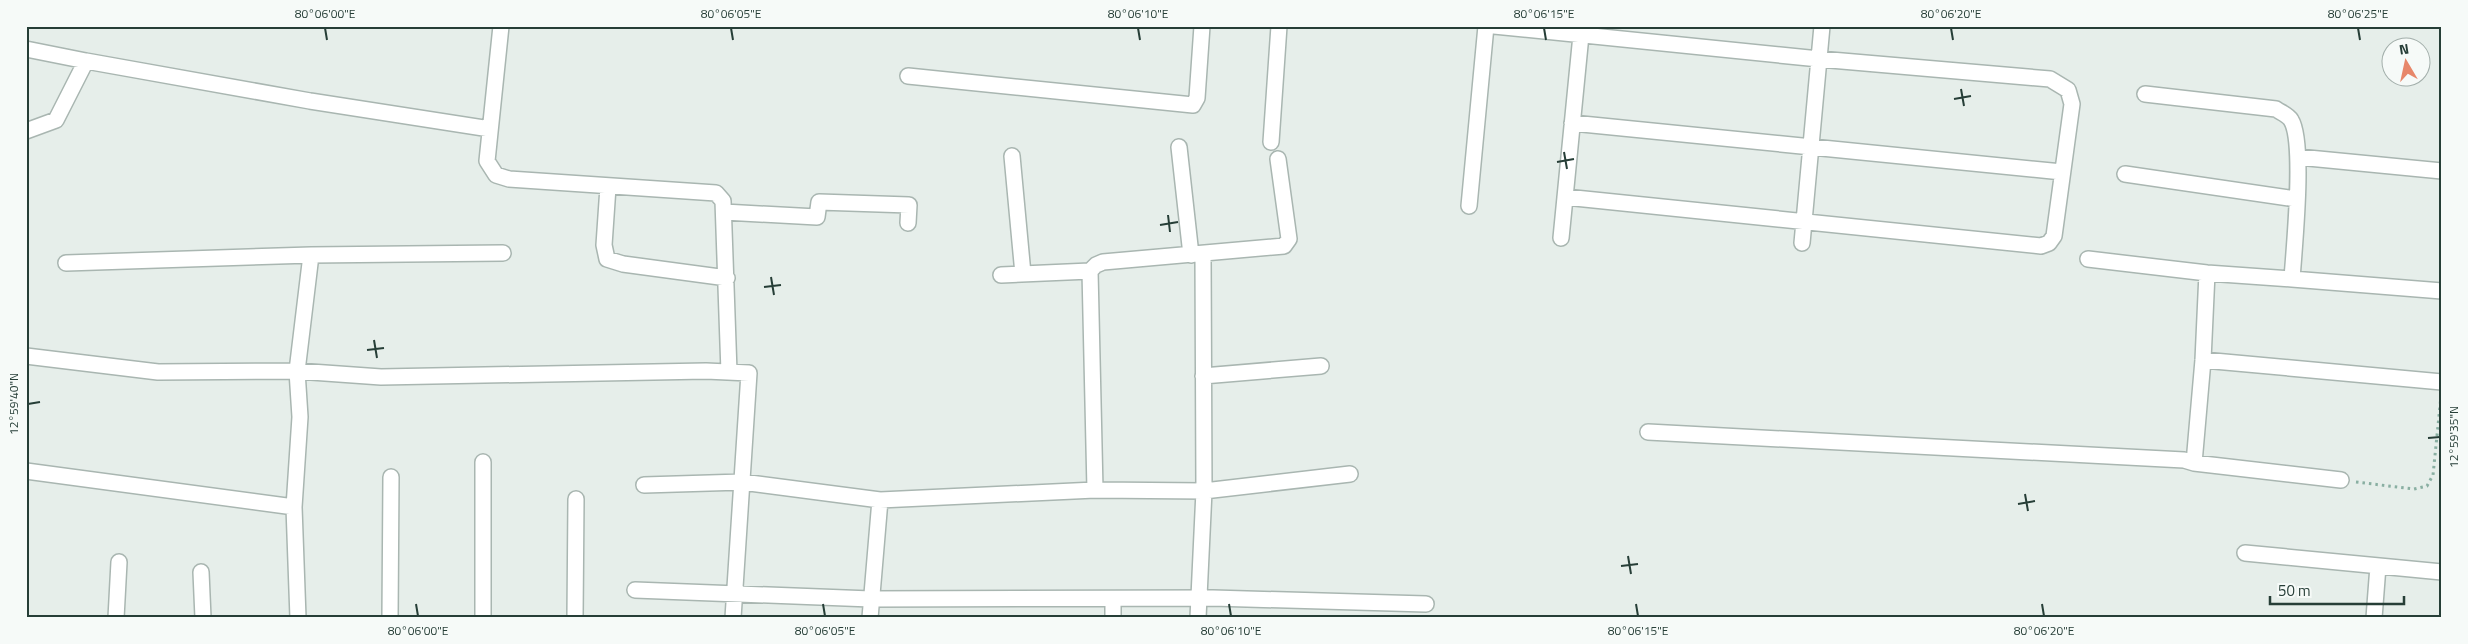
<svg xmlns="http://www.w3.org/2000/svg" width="2468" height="644" font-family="'Titillium Web',sans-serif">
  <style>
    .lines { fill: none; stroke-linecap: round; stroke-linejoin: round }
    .street-casing { stroke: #a9b6b1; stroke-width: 18 }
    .path { stroke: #89afa2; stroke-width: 3; stroke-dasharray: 2.5 4; stroke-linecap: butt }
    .street { stroke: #fff; stroke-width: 15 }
    .ticks { fill: none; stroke: #263e37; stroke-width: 2 }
    .neatline { fill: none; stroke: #263e37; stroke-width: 2 }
    .ticks-label { font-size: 12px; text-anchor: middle; fill: #263e37 }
  </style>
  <rect width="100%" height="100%" fill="#e6eeea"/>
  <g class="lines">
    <defs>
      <path id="street" d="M501,26L487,161L496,175L509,179L716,193L723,201L729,372
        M1494,26L1819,59L2050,79L2068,90L2072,104L2054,236L2049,243L2041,246L1565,197
        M26,49L86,61
        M908,76L1193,105L1197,98L1202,26
        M2145,94L2276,109C2280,112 2288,115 2291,120C2305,142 2294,248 2292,279L2442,291
        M1572,123L2062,172
        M26,131L56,120L86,61L310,101L490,129
        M1271,142L1279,26
        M1179,147L1191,255
        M1012,156L1023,274
        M2298,157L2442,171
        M2125,174L2296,199
        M608,187L604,245L607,259L623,264L727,278
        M1469,206L1486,26
        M724,212L817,217L819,202L909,205L908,223
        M1561,238L1581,35
        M1802,243L1822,26
        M311,255L503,253
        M2088,259L2207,273L2292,279
        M66,263L311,255L297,371L300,417L294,507L298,618
        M1001,275L1090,271
        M26,356L158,372L297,371L381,377L706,371L749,373L733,618
        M2203,360L2442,382
        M1203,376L1321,366
        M1648,432L2184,460L2194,463L2203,360L2207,273
        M483,462V618
        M2194,463L2341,480
        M26,471L294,507
        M644,485L742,482L880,500L1095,490L1204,491L1350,474
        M1095,490L1090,271L1096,265L1103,262L1284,246L1289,239L1278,159
        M2245,553L2442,572
        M201,572L203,618
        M635,590L871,599L1213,598L1426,604
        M116,618L119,562
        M390,618L391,477
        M575,618L576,499
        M870,618L880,500
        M1113,618V599
        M1198,618L1204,491L1203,255
        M2374,618L2378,566"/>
    </defs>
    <use href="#street" class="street-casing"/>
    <path class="path" d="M2356,482L2414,489L2427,486L2433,475L2441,396"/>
    <use href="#street" class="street"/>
  </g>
  <path class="ticks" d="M325,28L327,40M731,28L733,40M1138,28L1140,40M1544,28L1546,40M1951,28L1953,40M2358,28L2360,40M1961,89L1964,106M1954,99L1971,96M1564,152L1567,169M1557,162L1574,159M1168,215L1170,232M1160,225L1178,222M771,277L774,295M764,287L781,285M374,340L377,358M367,350L384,348M28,404L40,402M2428,438L2440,437M2025,494L2028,511M2018,504L2035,501M1628,556L1631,574M1621,566L1638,564M416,604L418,616M823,604L825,616M1229,604L1231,616M1636,604L1638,616M2042,604L2044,616"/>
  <rect width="2468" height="644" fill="none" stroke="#f6faf8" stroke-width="55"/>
  <g transform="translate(2406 62) rotate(351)"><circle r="24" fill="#f6faf8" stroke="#a3afab"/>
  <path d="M0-4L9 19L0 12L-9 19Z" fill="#e7876a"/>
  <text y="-8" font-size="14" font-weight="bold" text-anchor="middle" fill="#263e37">N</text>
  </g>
  <path d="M2270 596v8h134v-8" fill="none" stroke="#263e37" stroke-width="2.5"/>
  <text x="2278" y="596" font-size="15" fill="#263e37" stroke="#f6faf8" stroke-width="4" paint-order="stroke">50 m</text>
  <rect x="28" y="28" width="2412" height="588" class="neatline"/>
  <g class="ticks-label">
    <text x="325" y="18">80°06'00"E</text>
    <text x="731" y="18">80°06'05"E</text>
    <text x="1138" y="18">80°06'10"E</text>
    <text x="1544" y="18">80°06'15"E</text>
    <text x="1951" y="18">80°06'20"E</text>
    <text x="2358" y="18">80°06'25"E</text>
    <text transform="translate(14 404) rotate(-90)" y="4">12°59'40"N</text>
    <text transform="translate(2454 437) rotate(-90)" y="4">12°59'35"N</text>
    <text x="418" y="635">80°06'00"E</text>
    <text x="825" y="635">80°06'05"E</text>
    <text x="1231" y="635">80°06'10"E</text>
    <text x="1638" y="635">80°06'15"E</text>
    <text x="2044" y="635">80°06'20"E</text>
  </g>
</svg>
